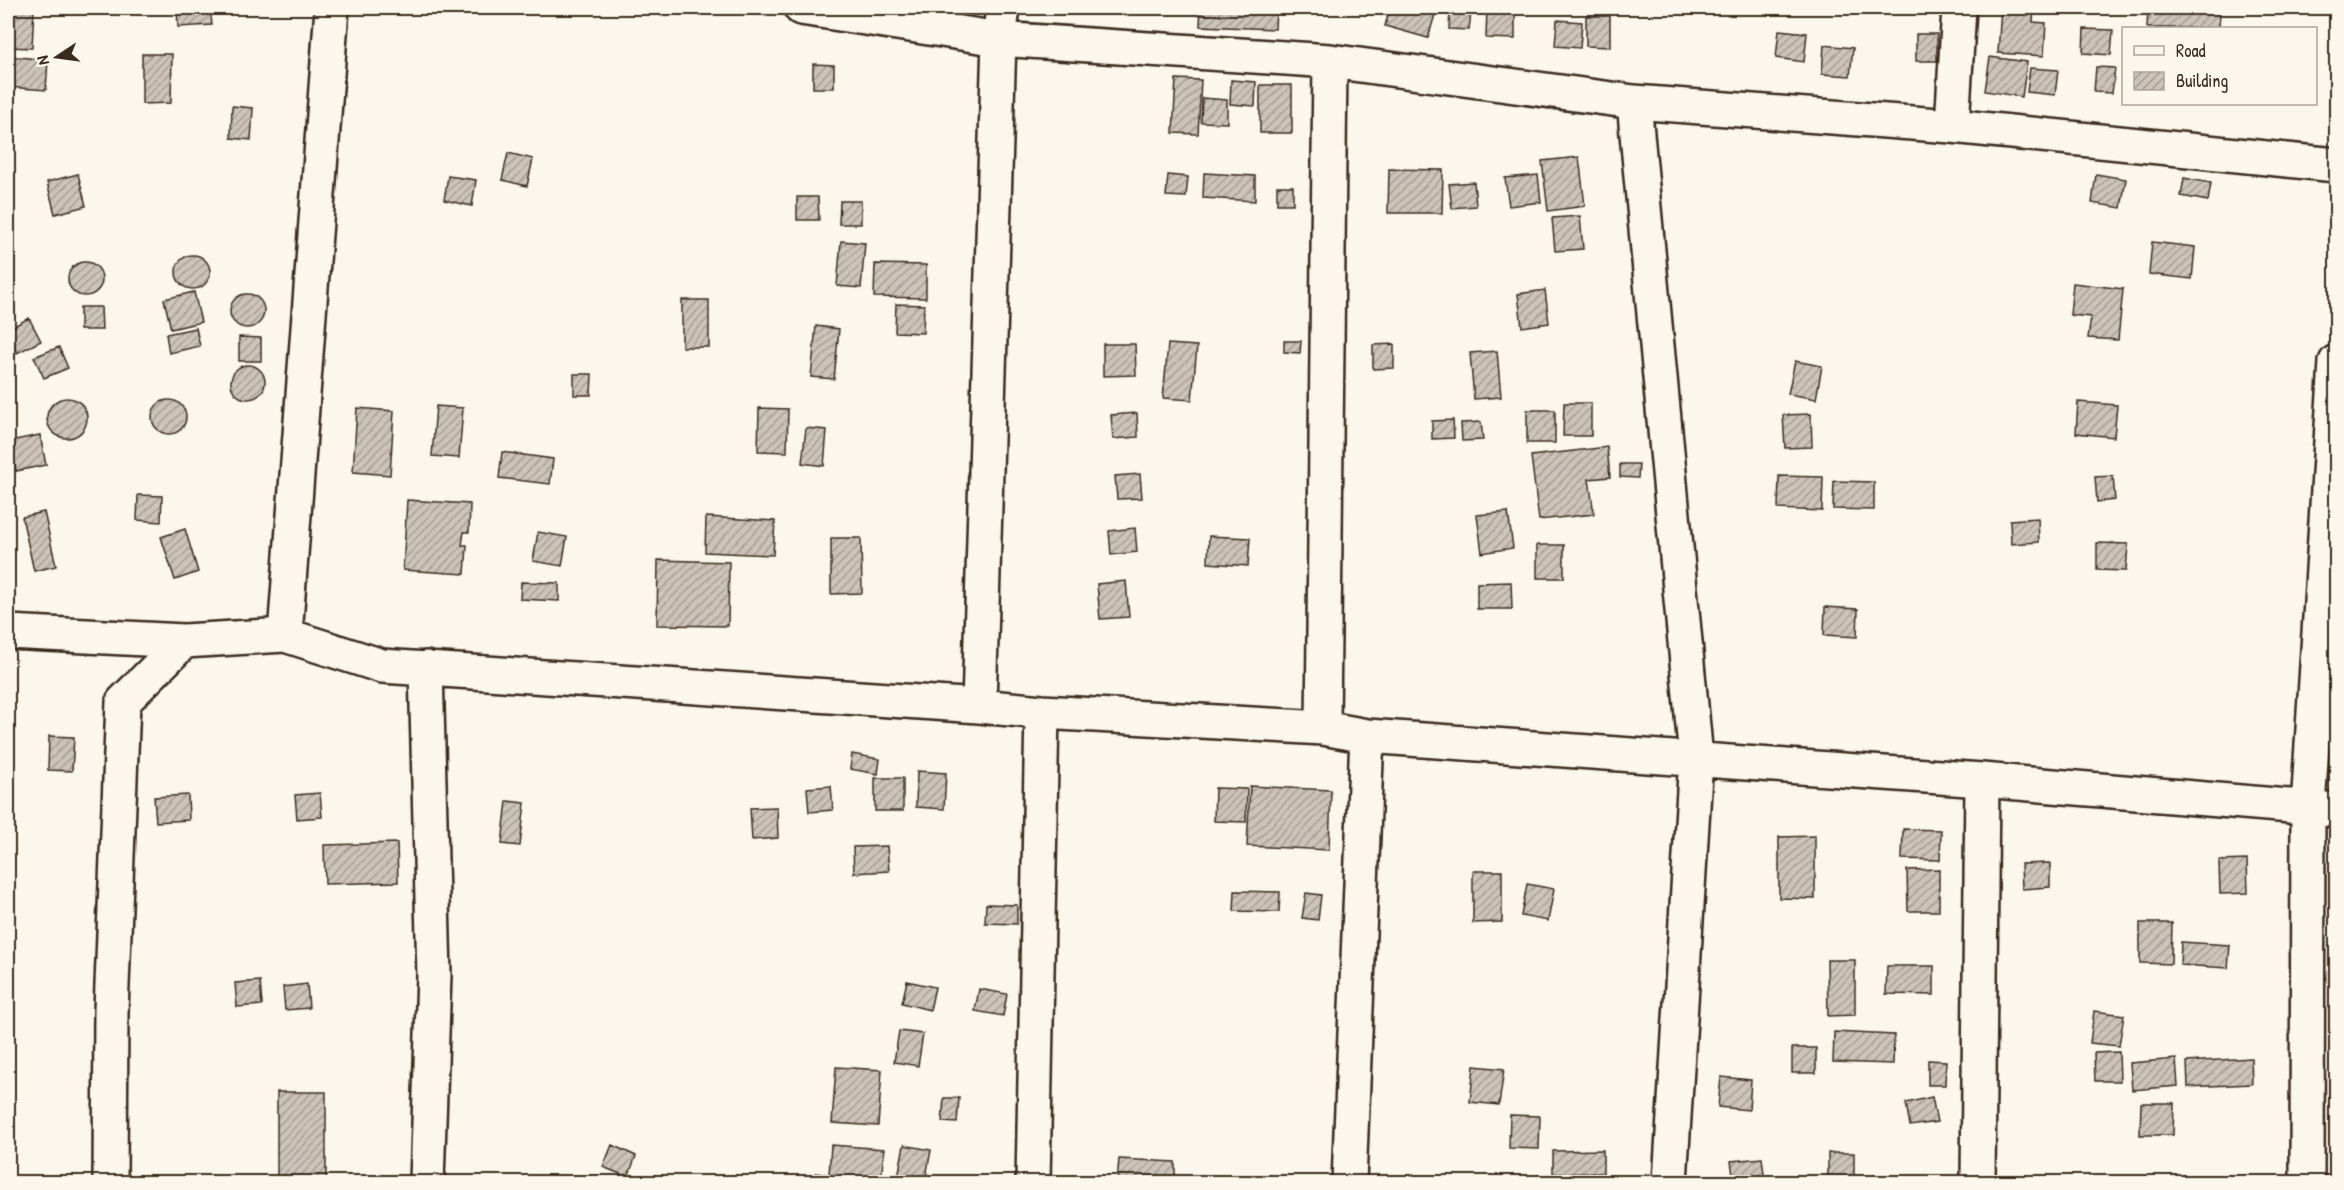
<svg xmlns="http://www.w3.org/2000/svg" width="2344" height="1190" font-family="'Patrick Hand',sans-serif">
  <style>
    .building { fill: url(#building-hatch); stroke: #3b2a1e; stroke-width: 1.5 }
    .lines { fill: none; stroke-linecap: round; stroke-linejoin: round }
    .street-casing { stroke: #3b2a1e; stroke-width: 38 }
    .street { stroke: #fbf7ec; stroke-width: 33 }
  </style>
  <defs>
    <pattern id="building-hatch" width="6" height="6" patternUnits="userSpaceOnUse" patternTransform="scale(1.5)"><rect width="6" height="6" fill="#ccc4b9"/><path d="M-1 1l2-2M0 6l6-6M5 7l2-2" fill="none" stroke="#a79f96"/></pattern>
  </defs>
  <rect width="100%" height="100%" fill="#fbf7ec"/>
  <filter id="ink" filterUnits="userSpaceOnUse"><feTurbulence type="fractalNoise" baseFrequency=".0167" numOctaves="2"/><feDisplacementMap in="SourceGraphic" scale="12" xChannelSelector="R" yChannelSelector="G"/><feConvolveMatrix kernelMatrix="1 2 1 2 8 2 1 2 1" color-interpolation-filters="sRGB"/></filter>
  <g filter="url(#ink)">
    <path class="building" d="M8,8H34L32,48L8,47Z
      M177,8H210L212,25L178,27Z
      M1201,8H1276L1275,29L1200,26Z
      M1390,8H1422L1436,11L1428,38L1385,26Z
      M1487,8H1515V39L1486,38Z
      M2001,8H2034L2033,22L2046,23L2044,56L1998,53Z
      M2148,8L2220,10L2219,28H2147Z
      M1450,10L1471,12L1469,30L1449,29Z
      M1586,16H1610V47L1586,46Z
      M1557,20L1582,22L1580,48L1555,46Z
      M2084,29L2113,30L2111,55L2083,53Z
      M1779,30L1807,33L1804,62L1776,58Z
      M1916,34H1937V61H1916Z
      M1824,45L1853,48L1850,76L1822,74Z
      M142,54H172L171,103L142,104Z
      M8,56L48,60L46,90L8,87Z
      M1990,57L2027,62L2022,97L1985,91Z
      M813,64L834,65V88H813Z
      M2096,67L2115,68L2112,93L2094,92Z
      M2030,68L2058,70L2055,95L2027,92Z
      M1176,79L1201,80L1198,134L1173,133Z
      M1231,80L1256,82L1255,106L1230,104Z
      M1260,85H1292V133H1260Z
      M1202,98L1227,100V123L1201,122Z
      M232,106L253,108L251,140L231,138Z
      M508,153L533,159L527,186L502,180Z
      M1579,157L1585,206L1548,211L1542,161Z
      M1389,169L1443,170L1442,213H1388Z
      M1204,173L1255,176V201L1203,198Z
      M78,174L86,206L55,214L47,182Z
      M2096,174L2126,179L2121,208L2092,203Z
      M1168,175L1188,177L1186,197L1166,196Z
      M1538,175L1541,202L1509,206L1505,178Z
      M448,176L476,180L472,206L444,200Z
      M2184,178L2211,183L2208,201L2181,196Z
      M1474,182L1476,206L1452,208L1449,184Z
      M1277,186H1293V204H1277Z
      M797,197H818L819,220H797Z
      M840,201H861V224H839Z
      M1580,216L1583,249L1555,251L1552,218Z
      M841,241L865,243L861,288L837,286Z
      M2152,242L2195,247L2192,279L2149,274Z
      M176 272a17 17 0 1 1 34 0a17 17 0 1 1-34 0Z
      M68 279a17 17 0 1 1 34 0a17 17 0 1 1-34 0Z
      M875,264L926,265V298L874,297Z
      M2073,283L2123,289L2118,340L2088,338L2091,317L2070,315Z
      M1545,290L1549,323L1522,327L1518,294Z
      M194,292L201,322L171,329L164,299Z
      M230 311a17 17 0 1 1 34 0a17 17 0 1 1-34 0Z
      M682,300H709V347H682Z
      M896,304L924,305L923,333L895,332Z
      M80,307H101L102,330H80Z
      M29,318L41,341L17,353L8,329Z
      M816,326L839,329L834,379L811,377Z
      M196,328L200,346L169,353L166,334Z
      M239,337L261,338V361H239Z
      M1284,341H1301L1300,353L1284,352Z
      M1103,344H1135L1136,375L1103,376Z
      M1168,344L1197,346L1192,400L1163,398Z
      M1394,344V368L1373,369V345Z
      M59,347L68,368L44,378L34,357Z
      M1497,351L1501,397L1474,399L1470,353Z
      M1795,361L1822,366L1816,399L1788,394Z
      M231 382a17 17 0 1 1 34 0a17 17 0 1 1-34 0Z
      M574,374H592L591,395H574Z
      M47 418a20 20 0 1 1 40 0a20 20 0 1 1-40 0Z
      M152 417a17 17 0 1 1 34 0a17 17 0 1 1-34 0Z
      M2078,402L2117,405L2114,437L2076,433Z
      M1564,403H1591V436H1563Z
      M436,406L463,408L459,458L432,456Z
      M357,408L394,411L390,475L353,472Z
      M759,408L788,409L787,452L758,451Z
      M1527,410H1555V443H1527Z
      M1137,413L1138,437L1113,439L1111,415Z
      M1811,414L1812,447L1785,448L1783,415Z
      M1453,420L1454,438L1432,439V421Z
      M1481,422L1483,440L1462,441L1461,423Z
      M806,428L827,430L824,466L802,463Z
      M40,435L46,465L16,471L10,441Z
      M1607,447L1610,477L1589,479L1594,514L1539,520L1531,456Z
      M502,452L553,459L550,484L499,478Z
      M1620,464H1639L1638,478L1620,477Z
      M1140,474L1142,498L1117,499L1115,476Z
      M1779,476L1823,477L1822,511L1778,509Z
      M2113,476L2115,500L2097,502L2095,477Z
      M1834,481L1874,482V510L1833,509Z
      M138,495L162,496L161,522L137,520Z
      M407,500L470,504L469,532H464L462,545H467L465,574L403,570Z
      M44,512L56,566L34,571L22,517Z
      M1508,512L1513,548L1482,553L1477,515Z
      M706,517L775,521L773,555L705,552Z
      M2038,518L2039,542L2011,544L2010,520Z
      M1135,528L1137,552L1111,555L1109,531Z
      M185,529L198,572L175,580L161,537Z
      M538,532L567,537L562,566L533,561Z
      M1209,536L1250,538L1248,566L1208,563Z
      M831,538H861L862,593L831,594Z
      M2097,543L2128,544L2126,571L2097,570Z
      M1537,545H1564V578H1537Z
      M658,560L729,562L728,626L657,625Z
      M1126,581L1129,617L1100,619L1097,584Z
      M521,582L559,583V601L520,599Z
      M1511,582L1512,609H1477V583Z
      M1825,607L1858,609L1857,637L1824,635Z
      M49,736L74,737L72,771L48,770Z
      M852,754L880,759L878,774L850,769Z
      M917,771L946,773L944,809L916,807Z
      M875,778H903V811H875Z
      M831,786L833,810L809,812L807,788Z
      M1250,786L1331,790L1329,850L1247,846Z
      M1215,788L1247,789L1246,822L1214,821Z
      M320,793L322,817L297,819L295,795Z
      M188,795L189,820L156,822L154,797Z
      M507,801L525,803L520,846L502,844Z
      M777,807L778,838L752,840L750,808Z
      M1903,829L1941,830L1940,860L1902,859Z
      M1815,836V899L1779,898V837Z
      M397,843L398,882L325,884L324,845Z
      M887,846L889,871L854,873L853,847Z
      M2247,860L2248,893L2220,894L2219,861Z
      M2050,863V887L2022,889L2021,864Z
      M1939,869V911H1908L1907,870Z
      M1473,871H1502V922L1473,923Z
      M1527,884L1554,889L1548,921L1521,916Z
      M1235,891L1280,892L1279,912L1234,911Z
      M1306,893L1321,895L1318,920L1302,918Z
      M986,904L1017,905V924L985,923Z
      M2140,923H2172L2171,964L2140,963Z
      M2181,942L2230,945L2228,968L2180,965Z
      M1827,960H1855V1015L1828,1016Z
      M1887,966H1934V995L1886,994Z
      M260,981L262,1005L237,1007L235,983Z
      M907,981L935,987L930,1010L902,1003Z
      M307,984L309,1008L285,1010L283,987Z
      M979,989L1007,994L1003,1016L975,1011Z
      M2094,1011L2124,1015L2119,1046L2090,1043Z
      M899,1031L923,1034L918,1066L894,1062Z
      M1834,1032L1894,1035L1893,1064L1833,1062Z
      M1792,1048H1816V1073H1792Z
      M2119,1052L2120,1081H2095L2094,1053Z
      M2251,1058L2252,1084L2188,1087L2187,1062Z
      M2176,1059L2178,1086L2132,1090L2130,1063Z
      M1928,1060L1946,1061L1945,1085H1928Z
      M1474,1066L1504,1069L1499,1105L1470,1102Z
      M836,1067L882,1070L878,1126L832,1123Z
      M1721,1077L1751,1080L1749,1110L1718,1107Z
      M277,1092H326V1182H277Z
      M1932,1097L1937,1122L1910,1126L1906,1103Z
      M944,1098H959L957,1123L942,1122Z
      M2141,1103H2174L2173,1135H2140Z
      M1510,1115L1540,1116L1539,1149L1509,1148Z
      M612,1145L636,1156L628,1177L603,1167Z
      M831,1145L884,1149L881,1182H815L816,1173L829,1175Z
      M904,1145L931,1150L925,1182L898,1177Z
      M1603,1150V1173L1553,1174V1151Z
      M1828,1153H1854V1182H1828Z
      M1762,1158L1765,1182H1734L1731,1161Z
      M1119,1159L1175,1162V1182H1117Z
      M2089,1177L2113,1178V1182H2089Z"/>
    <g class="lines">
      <defs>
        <path id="street" d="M801,8L999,39L1330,61L1634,102L1952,126L2336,165
          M1634,102L1696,758L1670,1182
          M1952,126L1959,8
          M8,632L184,641
          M285,635L332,8
          M426,668L434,975L427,1182
          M979,706L999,39L1003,8
          M1323,728L1330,61
          M110,1182L111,1011L123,702L184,641L285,635L382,666L979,706L1042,712L1323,728L1367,736L1982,780L2336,810
          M1033,1182L1042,712
          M1349,1182L1367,736
          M1978,1182L1982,780
          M2307,1182L2308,808L2336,362"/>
      </defs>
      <use href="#street" class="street-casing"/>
      <use href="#street" class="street"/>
    </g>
  </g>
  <rect width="2344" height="1190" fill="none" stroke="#fbf7ec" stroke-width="30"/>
  <rect x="15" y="15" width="2314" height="1160" fill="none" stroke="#3b2a1e" stroke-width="2" filter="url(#ink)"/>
  <rect x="2122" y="27" width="195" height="78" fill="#fbf7ec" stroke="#aea59a" stroke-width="1.5"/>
  <rect x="2134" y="46" width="30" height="9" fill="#fbf7ec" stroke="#aea59a" stroke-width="1.5"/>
  <text x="2176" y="57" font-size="18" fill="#3b2a1e">Road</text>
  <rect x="2134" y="72" width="30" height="18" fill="url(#building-hatch)" stroke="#aea59a" stroke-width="1.5"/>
  <text x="2176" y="87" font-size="18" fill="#3b2a1e">Building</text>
  <g transform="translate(57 57) rotate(257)" stroke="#fbf7ec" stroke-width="4.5" paint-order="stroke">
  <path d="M0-4.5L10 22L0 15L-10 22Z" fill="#3b2a1e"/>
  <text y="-9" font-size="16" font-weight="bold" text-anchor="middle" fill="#3b2a1e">N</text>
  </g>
</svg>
